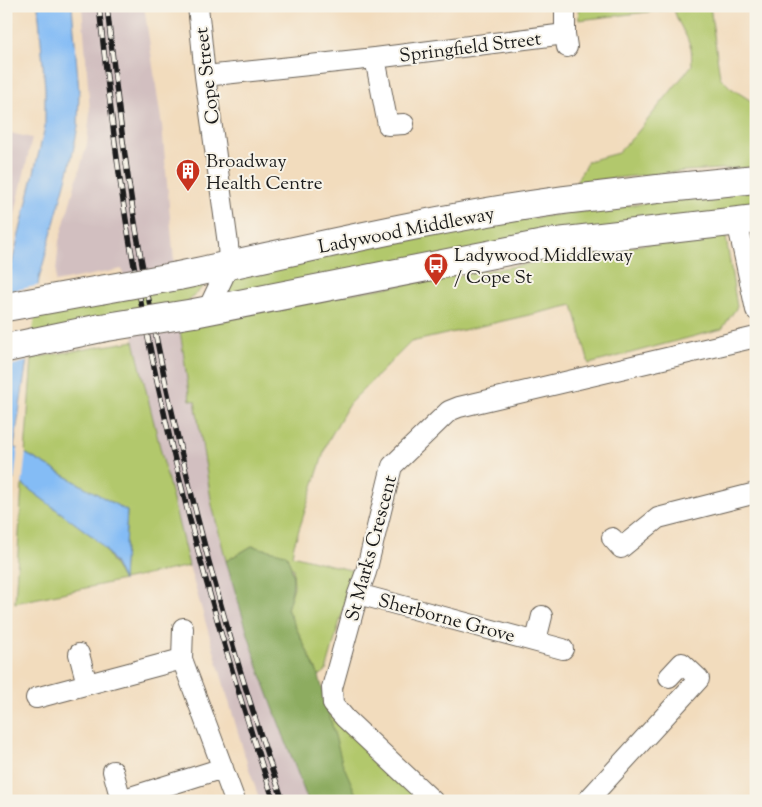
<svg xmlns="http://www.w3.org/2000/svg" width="762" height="807" font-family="'Sorts Mill Goudy',serif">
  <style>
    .industrial { fill: #d2bfc0 }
    .green { fill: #b2c86c; stroke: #677244 }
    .forest { fill: #8dac60; stroke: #54643e }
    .water { fill: #84bcf5; stroke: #506c88 }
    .pier { fill: #f2dcbd }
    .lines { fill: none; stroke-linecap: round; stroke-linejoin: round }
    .minor-casing { stroke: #675f54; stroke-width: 22 }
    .highway-casing { stroke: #675f54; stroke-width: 30 }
    .minor { stroke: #fff; stroke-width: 20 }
    .highway { stroke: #fff; stroke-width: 28 }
    .rail-casing { stroke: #1c1c1c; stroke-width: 5.5 }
    .rail { stroke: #f7f3e8; stroke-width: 4; stroke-dasharray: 11; stroke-linecap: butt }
    .highway-bridge-casing { stroke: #675f54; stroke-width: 30; stroke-linecap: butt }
    .highway-bridge { stroke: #fff; stroke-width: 28 }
    .labels { text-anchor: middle; stroke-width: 4; stroke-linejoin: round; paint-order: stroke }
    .street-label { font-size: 19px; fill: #1c1c1c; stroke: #f7f3e8 }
    .poi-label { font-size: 19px; fill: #1c1c1c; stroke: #f7f3e8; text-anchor: start }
  </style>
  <rect width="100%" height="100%" fill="#f7f3e8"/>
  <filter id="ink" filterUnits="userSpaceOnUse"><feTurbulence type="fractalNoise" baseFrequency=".02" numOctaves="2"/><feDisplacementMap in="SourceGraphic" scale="10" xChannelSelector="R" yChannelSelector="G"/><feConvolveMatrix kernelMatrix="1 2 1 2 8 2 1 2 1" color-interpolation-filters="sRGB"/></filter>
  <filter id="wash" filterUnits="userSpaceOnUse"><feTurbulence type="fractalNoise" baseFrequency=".0096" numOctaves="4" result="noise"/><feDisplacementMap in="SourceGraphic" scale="20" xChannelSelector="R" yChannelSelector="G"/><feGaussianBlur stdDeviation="1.12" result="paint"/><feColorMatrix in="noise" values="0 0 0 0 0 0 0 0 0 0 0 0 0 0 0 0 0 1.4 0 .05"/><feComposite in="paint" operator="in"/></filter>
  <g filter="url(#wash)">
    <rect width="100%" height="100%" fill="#f2dcbd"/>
    <path class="industrial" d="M82,6H144L162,126L180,330L190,400L195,401L212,505L226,561L258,667L309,801H260L247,763L189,566L134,341L122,269L55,282L59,241L87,144L90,112Z
      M6,132L32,138L6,254Z"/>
    <path class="green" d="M578,6H710L720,77L731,88L756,104V167L686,171L576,182L588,161L618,153L636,134L692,65C691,59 692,53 691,48C687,34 677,23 674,9L579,20Z
      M756,189V213L219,296L238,271L461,227Z
      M725,231L737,307L722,329L589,364L573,305L411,342L349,404L327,443L294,545L292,555L354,571L326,671L319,676L287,609L294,587L293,568L252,546L226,561L212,505L195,401L190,400L180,330L186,321Z
      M212,277L185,305L6,339V313Z
      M134,341L189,566L15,603L22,484L92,536L104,548L123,580L127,511L25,453L32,358Z
      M316,700L422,801H309Z"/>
    <path class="forest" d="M252,546L286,554C296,576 294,587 287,609L319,676L342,762L359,801H308L258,667L226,561Z"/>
    <path class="water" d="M38,6H72L79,92L78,127L71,161L39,279L14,447L127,511L123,581L114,562L104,548L92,536L22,484L10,477L6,534V288L45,127V88Z"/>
    <path class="pier" d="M40,285L28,361L6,367V292Z
      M18,447L26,451L22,486L14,482Z"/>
  </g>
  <g filter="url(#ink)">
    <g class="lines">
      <defs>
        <path id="minor" d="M198,6L205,76L228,244L229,265L207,311
          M565,6V34L567,47
          M375,58L388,125L404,124
          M205,76L375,58L565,34
          M737,221L756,310
          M612,538L621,548L658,518L756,493
          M358,594L563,649
          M183,628L182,659L235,801
          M536,640L542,616
          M79,654L87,684
          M36,698L182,659
          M113,771L121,800L223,768
          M433,801L345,718L333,704L332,688L358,594L366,572L392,466L449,411L459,407L756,337
          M587,801L699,679L682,663L669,677"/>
        <path id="highway" d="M178,276C306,249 434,218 564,200C628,192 692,185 756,179
          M6,307L100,290
          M194,313L549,243L756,219
          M6,348L101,328"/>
      </defs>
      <use href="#minor" class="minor-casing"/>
      <use href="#highway" class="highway-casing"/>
      <use href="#minor" class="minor"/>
      <use href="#highway" class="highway"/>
      <defs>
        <path id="rail" d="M99,6C107,80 115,153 127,226C160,421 210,613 274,801
          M107,6C116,90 126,175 141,258C174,443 221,624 283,801"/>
      </defs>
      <use href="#rail" class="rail-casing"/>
      <use href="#rail" class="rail"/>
      <defs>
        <path id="highway-bridge" d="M100,290L178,276
          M101,328L194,313"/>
      </defs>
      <use href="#highway-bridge" class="highway-bridge-casing"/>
      <use href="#highway-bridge" class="highway-bridge"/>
    </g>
  </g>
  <defs>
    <symbol id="building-pin" viewBox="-11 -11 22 30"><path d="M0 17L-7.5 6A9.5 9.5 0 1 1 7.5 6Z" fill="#c8321e" stroke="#f7f3e8"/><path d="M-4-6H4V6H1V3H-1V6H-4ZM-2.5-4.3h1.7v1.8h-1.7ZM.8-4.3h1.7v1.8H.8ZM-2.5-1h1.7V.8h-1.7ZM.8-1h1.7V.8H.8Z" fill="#fff"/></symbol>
    <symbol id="bus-pin" viewBox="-11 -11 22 30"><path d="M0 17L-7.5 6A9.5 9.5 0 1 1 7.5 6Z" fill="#c8321e" stroke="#f7f3e8"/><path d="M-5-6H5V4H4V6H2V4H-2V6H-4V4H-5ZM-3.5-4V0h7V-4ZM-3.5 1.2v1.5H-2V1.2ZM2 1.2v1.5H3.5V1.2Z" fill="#fff"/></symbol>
  </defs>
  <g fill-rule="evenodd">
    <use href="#building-pin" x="174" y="157" width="28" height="38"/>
    <use href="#bus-pin" x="422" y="251" width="28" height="38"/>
  </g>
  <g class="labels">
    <g class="street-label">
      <text transform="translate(470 46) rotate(-7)" y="7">Springfield Street</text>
      <text transform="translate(206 76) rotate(-97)" y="7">Cope Street</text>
      <text transform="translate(406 229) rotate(-11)" y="7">Ladywood Middleway</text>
      <text transform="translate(370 548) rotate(-75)" y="7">St Marks Crescent</text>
      <text transform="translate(447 617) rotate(15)" y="7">Sherborne Grove</text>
    </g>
    <g class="poi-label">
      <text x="206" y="167">Broadway<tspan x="206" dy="22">Health Centre</tspan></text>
      <text x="454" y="261">Ladywood Middleway<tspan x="454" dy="22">/ Cope St</tspan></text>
    </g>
  </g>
  <rect width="762" height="807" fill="none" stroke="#f7f3e8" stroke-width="25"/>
</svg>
